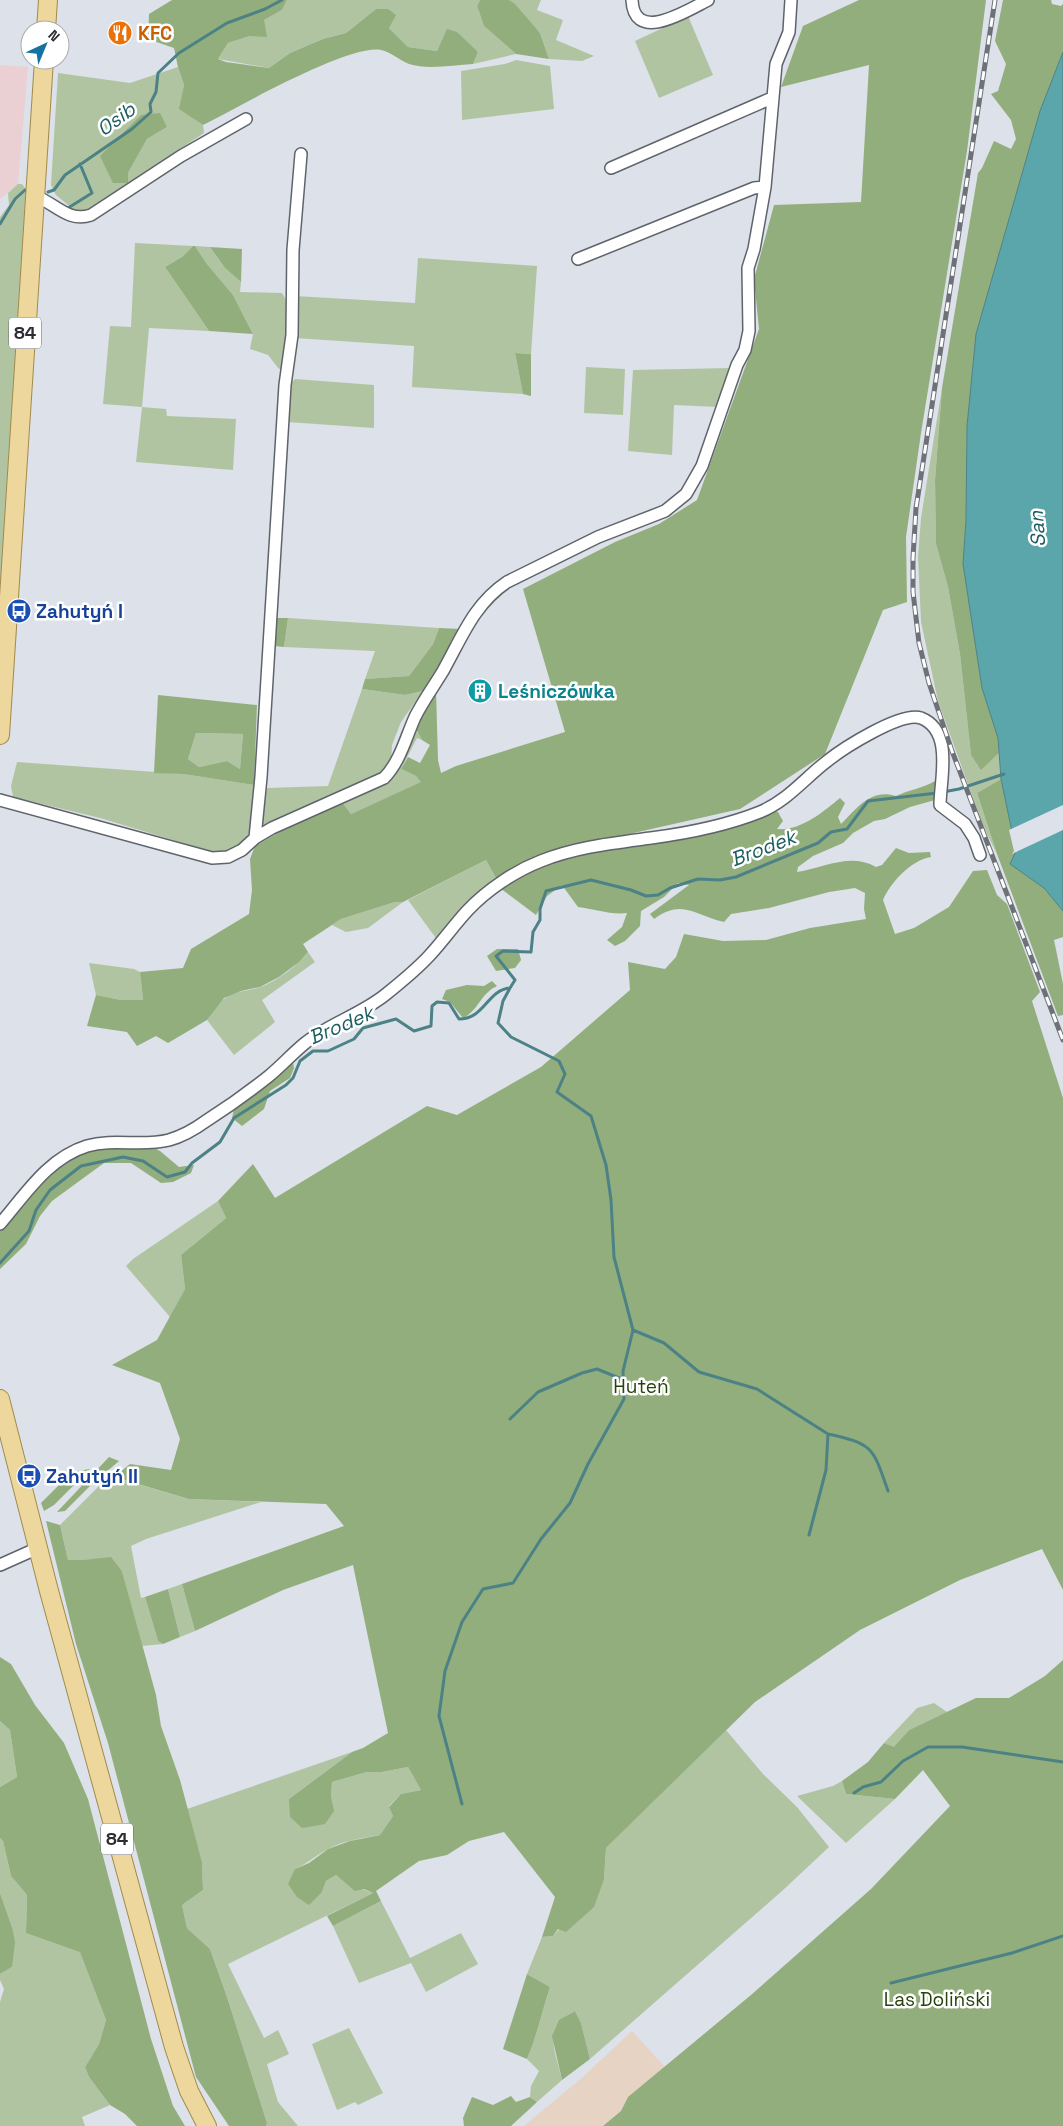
<svg xmlns="http://www.w3.org/2000/svg" width="1063" height="2126" font-family="'Space Grotesk',sans-serif">
  <style>
    .commercial { fill: #ead0d2 }
    .industrial { fill: #e6d3c3 }
    .green { fill: #b1c4a1; fill-rule: evenodd }
    .forest { fill: #92ae7c; fill-rule: evenodd }
    .water { fill: #5aa6aa; stroke: #4c8286 }
    .pier { fill: #dce1ea }
    .lines { fill: none; stroke-linecap: round; stroke-linejoin: round }
    .stream { stroke: #4c8286; stroke-width: 3 }
    .street-casing { stroke: #5f646b; stroke-width: 14 }
    .primary-casing { stroke: #a18b4c; stroke-width: 20 }
    .street { stroke: #fff; stroke-width: 11 }
    .primary { stroke: #edd79c; stroke-width: 18 }
    .rail-casing { stroke: #6e7278; stroke-width: 5 }
    .rail { stroke: #fff; stroke-width: 3; stroke-dasharray: 9; stroke-linecap: butt }
    .labels { text-anchor: middle; stroke-width: 5; stroke-linejoin: round; paint-order: stroke }
    .shield { fill: #fff; stroke: #6b6c6f; stroke-width: 1 }
    .shield-label { font-size: 18px; font-weight: bold; fill: #2b2d31 }
    .food-label { font-size: 19px; font-weight: bold; fill: #c56008; stroke: #fff; text-anchor: start }
    .transit-label { font-size: 19px; font-weight: bold; fill: #164399; stroke: #fff; text-anchor: start }
    .culture-label { font-size: 19px; font-weight: bold; fill: #0d838f; stroke: #fff; text-anchor: start }
    .park-label { font-size: 19px; fill: #28420c; stroke: #fff }
    .water-label { font-size: 20px; font-style: italic; fill: #1c5d60; stroke: #fff }
  </style>
  <rect width="100%" height="100%" fill="#dce1ea"/>
  <path class="commercial" d="M0,65L28,67L18,184L0,199Z"/>
  <path class="industrial" d="M632,2031L665,2067L628,2097L621,2111L603,2126H524L583,2077Z"/>
  <path class="green" d="M287,0H480L477,6L484,26L516,54L473,64L478,52L447,30L437,51L408,47L389,28L376,9L346,33L323,39L290,53L269,68L218,59L228,43L250,36L264,20L282,10Z
    M509,0H541L537,10L563,20L556,40L594,56L582,61L549,59L540,33Z
    M688,16L713,75L659,98L635,41Z
    M516,60L550,66L554,109L462,120L461,71L505,64Z
    M178,67L184,85L180,109L203,125L204,133L80,215L56,195L51,185L58,73L130,83ZM141,115L167,127L147,139L128,173Z
    M18,184H22L28,192L7,515L0,588V217L9,205L8,193Z
    M135,243L193,246L182,257L165,267L209,331L149,328L142,407L166,409L167,416L236,419L233,470L136,462L142,407L103,404L110,326L131,327Z
    M195,246L210,247L225,268L241,282L240,292L282,293C296,314 287,345 283,369H279L268,355L250,349L253,334L233,295L207,264Z
    M418,258L537,266L531,354L515,353L523,394L412,387L414,346L295,338V296L415,303Z
    M586,367L625,369L623,415L584,413Z
    M731,368L719,407L674,405L672,455L628,451L633,370Z
    M295,379L374,385V428L287,422L288,386Z
    M942,388L935,480L936,544L948,587L960,654L971,755L981,769L999,753L1001,779L977,793L997,854L983,826L938,701L921,622L918,557L921,518Z
    M288,618L439,628L433,644L409,676L365,679L375,651L284,647Z
    M362,689L405,695L423,691L401,722L392,745L391,764L385,772L272,825L264,826L261,822L267,788L328,786Z
    M416,729L422,740L417,738L401,769L416,776L422,782L351,814L342,802L394,774Z
    M196,733L243,734L240,769L227,761L199,767L188,759Z
    M17,762L183,774L254,785C253,818 258,849 216,853L100,818L13,797L11,786Z
    M486,860L497,880L438,941L408,900Z
    M395,902H403L368,928L346,932L332,925L341,919Z
    M308,952L315,962L262,1000L275,1022L234,1055L207,1020C212,1013 217,1004 224,999C235,990 249,991 261,987C279,980 296,966 308,952Z
    M89,963L134,969L140,972L143,1000H121L96,995Z
    M218,1201L226,1218L181,1255L185,1289L170,1317L126,1266L133,1259Z
    M109,1476L189,1499L261,1502L146,1539L131,1546L141,1598L145,1597L158,1641L163,1644L142,1646L122,1571L111,1558L82,1560H68L60,1525Z
    M182,1584L195,1631L180,1637L168,1589Z
    M934,1703L947,1712L909,1730L894,1748L884,1743L917,1708Z
    M0,1721L10,1730L17,1777L0,1787Z
    M726,1730L763,1774L797,1807L829,1847L782,1891L590,2059L581,2023L575,2011C542,2027 555,2050 562,2080L537,2102L530,2097L531,2086L539,2071L527,2059C537,2036 542,2011 550,1987L527,1974L542,1937L553,1936L604,1879L606,1848Z
    M352,1752L289,1799L331,1797L332,1782L367,1772H382L408,1767L421,1790L401,1794L389,1806L393,1816L380,1835C363,1838 346,1840 330,1848C317,1854 309,1863 295,1869L322,1892L326,1881L336,1875L346,1883L373,1893L228,1964L264,2038L278,2030L289,2054L267,2064L278,2102L298,2126H266L267,2123L227,1997L210,1949L187,1928L182,1905L203,1890L202,1862L187,1809Z
    M842,1781L846,1794L895,1799L846,1843L797,1796L833,1786Z
    M0,1838L3,1841L11,1876L27,1895L26,1933L80,1951L106,2020L99,2044L85,2067L89,2077L110,2105L82,2117L85,2126H0V2002L4,1989L0,1980V1974L12,1967V1927L0,1893Z
    M381,1901L410,1958L461,1933L478,1964L426,1992L411,1963L359,1983L333,1926Z
    M349,2028L383,2093L358,2105L355,2102L337,2110L312,2044Z"/>
  <path class="forest" d="M172,0H287L282,10L264,20L267,37L250,36L228,43L218,59L226,62L269,68L290,53L323,39L346,33L376,9H388L396,15L389,28L408,47L437,51L447,29L457,32L478,52L473,64C453,65 428,70 409,64C399,60 391,52 381,50C348,44 237,108 203,125L179,109L184,85L178,67L174,48L148,39L149,14Z
    M480,0H509L515,4L540,33L549,59L516,54L484,26L477,6Z
    M859,0H986L967,151L921,433L906,537L907,602L883,610L825,754L740,809L545,853L497,880L486,860L403,902H395L341,919L303,944L308,952L299,962L279,977L260,987L241,991L224,998L207,1020L168,1043L156,1036L137,1046L127,1032L87,1026L96,995L121,1000H143L140,972L183,968L191,949L249,914L252,890L250,859L255,846L283,830L342,802L351,814L421,782L416,776L401,769L408,757L420,763L430,745L422,740L416,729L436,691L438,760L441,773L456,766L565,732L523,589L615,542L659,524L697,500L759,329L754,279L774,205L861,202L869,65L781,87L803,26Z
    M1003,0H1051L1052,4L1061,6L1063,4V52L1040,111L976,334L967,426L966,520L963,564L982,688L998,738L999,753L981,770L971,755L960,654L948,587L936,544L935,480L942,388L978,173L982,168L994,141L1011,149L1016,139L1011,120L991,94L998,91L1006,64L995,41Z
    M160,113L167,127L147,139L128,173V183H113L100,156L141,115Z
    M193,246H195L207,264L233,295L253,334L209,331L165,267L182,257Z
    M210,247L242,249L241,282L225,268Z
    M515,353L531,354V396L523,394Z
    M276,618H288L284,647L274,646Z
    M439,628L461,629L423,691L405,695L362,689L365,679L409,676L433,644Z
    M158,695L257,705L254,785L183,774L154,773ZM196,733L243,734L240,769L227,761L199,767L188,759Z
    M1001,779L1016,851L1011,864L1044,888L1063,911V937L1054,940L1063,984V1015L1058,1016L997,854L977,793Z
    M935,781L938,782L935,800L910,807L885,819L874,821L853,833L843,843L813,856L798,867L797,872C824,868 850,852 876,867L882,865L896,848L909,853L930,852L931,857C911,860 891,882 883,900L895,934L914,928L949,907L973,871L987,870L997,895L1007,904L1040,992L1032,1001L1063,1098V1590L1042,1549L960,1580L860,1630L755,1702L606,1848L604,1879L594,1907L566,1932L558,1929L553,1936L542,1937L555,1897L504,1832L469,1841L447,1855L419,1861L376,1891L381,1901L333,1926L327,1916L373,1893L364,1889L355,1891L336,1875L326,1881L322,1892L309,1905L297,1897L288,1884L295,1869L309,1863L328,1849L350,1841L380,1835L393,1816L389,1807L401,1794L421,1790L408,1767L382,1772H367L332,1782L331,1797L334,1811L325,1824L302,1828L290,1817L289,1799L352,1752L363,1748L388,1733L353,1565L283,1590L195,1631L182,1584L344,1526L326,1504L189,1499L114,1477L130,1464L171,1470L180,1439L160,1383L112,1365L157,1340L185,1289L181,1255L226,1218L218,1201L253,1164L275,1198L427,1106L457,1115L541,1067L630,990L628,962L665,969L676,957L684,934L723,941L766,940L810,928L866,919L864,909L865,893L855,888L829,892L769,908L731,914L724,922C695,916 683,898 654,919L650,914L689,885L678,883L664,897L641,911L640,926L625,941L615,946L607,940L622,927L627,913C611,915 594,909 578,907L562,885L547,896L536,915L500,888L533,867L566,856L771,810L778,812L783,821L777,829C801,831 823,812 840,798L845,803L838,817L841,824C857,808 871,788 896,796C909,790 923,788 935,781Z
    M497,949H518L521,960L515,968L496,971L487,956Z
    M492,981L497,986C481,993 478,1011 463,1018L450,1002L442,999L446,990L467,985L484,986Z
    M292,1057L294,1068L290,1078L270,1091L264,1109L242,1126L232,1118L235,1105Z
    M105,1145L151,1146L160,1151L179,1167L194,1165L191,1173L173,1182L161,1183L131,1163H104L52,1201L40,1216L26,1244L0,1269V1231L30,1192L63,1160Z
    M109,1457L119,1461L91,1485L65,1511L57,1512Z
    M90,1469L54,1505L44,1511L41,1503L72,1472Z
    M46,1521L60,1525L68,1560H82L111,1557L122,1571L156,1695L161,1726L180,1780L202,1862L203,1890L182,1905L187,1928L210,1949L227,1997L267,2123L266,2126H229L196,2077L108,1743L76,1644Z
    M168,1589L180,1637L163,1644L158,1641L145,1597Z
    M0,1657L11,1664L35,1705L64,1743L88,1799L151,2039L173,2106L185,2126H137L125,2114L110,2105L89,2077L85,2067L99,2044L106,2020L80,1952L26,1933L27,1895L11,1876L3,1841L0,1838V1787L17,1777L10,1730L0,1721Z
    M1063,1660V2126H603L621,2111L628,2097L751,1995L871,1889L950,1806L923,1770L895,1799L846,1794L842,1781L868,1762L884,1743L894,1747L909,1730L976,1698H1009L1045,1676Z
    M0,1893L12,1927L15,1942L12,1967L0,1974Z
    M527,1974L550,1987C542,2011 537,2036 527,2059L503,2049Z
    M575,2011L581,2023L590,2059L562,2080L552,2036L559,2020Z
    M511,2096L516,2102L530,2097L537,2102L511,2126H464L463,2118L472,2097L493,2105Z"/>
  <path class="water" d="M1063,52V911L1044,888L1010,864L1016,851L1001,779L998,738L982,688L963,564L966,520L967,426L976,334L1040,111Z"/>
  <path class="pier" d="M1063,805V830L1012,854L1014,851L1009,830Z"/>
  <g class="lines">
    <path class="stream" d="M48,192L54,190L65,175L132,129L151,112L150,104L156,92L158,73L179,53L227,23L265,9L282,0
      M68,208L92,193L80,164
      M0,224L15,199L25,190
      M943,792L959,789L1004,774
      M0,1263L29,1231L36,1210L50,1190L81,1166L123,1157L143,1161L167,1177L185,1172L192,1163L220,1142L234,1118L286,1085L293,1078L300,1061L313,1051H328L354,1039L363,1028L396,1019L414,1031L431,1026L432,1006L437,1002L449,1003L459,1019C485,1019 487,990 510,988L515,980L496,956L503,951L531,952L533,932L540,920V909L546,891L591,880L631,890L646,896L658,895L670,888L698,879L720,880L736,877L818,843L831,832L847,829L868,801L937,793
      M633,1330L664,1343L699,1372L757,1389L828,1434L826,1470L809,1535
      M510,1419L538,1392L582,1373L597,1369L624,1380
      M828,1434C874,1444 873,1448 888,1491
      M854,1793L863,1787L881,1782L903,1761L928,1747H962L1063,1762
      M462,1804L439,1716L445,1671L462,1622L483,1589L513,1583L541,1539L570,1503L588,1464L624,1399L623,1371L633,1330L614,1257L611,1200L606,1165L591,1116L557,1092L565,1074L559,1061L511,1037L498,1023L503,1001L510,988
      M891,1983L1012,1953L1063,1936"/>
    <defs>
      <path id="street" d="M632,0C634,45 688,10 708,0
        M611,168L772,98
        M35,196C55,203 68,223 91,215L181,156L246,119
        M578,259L754,188L765,187
        M0,800L212,858L228,857L242,850L255,838L272,828L384,778C400,762 406,737 415,717C423,701 434,686 443,671C462,637 474,604 507,582L598,537L665,511L686,494L702,466L737,365L745,350L749,331L748,268L754,249L765,187L776,64L789,32L791,0
        M255,838L261,777L285,385L292,335L293,250L301,154
        M0,1224C25,1195 48,1158 87,1146C114,1138 142,1147 169,1140C183,1136 195,1129 206,1121C228,1107 249,1092 269,1076C281,1066 292,1054 304,1044C328,1024 360,1015 385,995C400,983 416,970 429,956C443,941 454,925 468,910C487,890 515,871 541,861C576,847 614,843 651,838C689,833 725,826 760,812C787,801 804,779 826,762C842,749 901,711 921,718C954,731 940,780 940,805L965,824L974,838L980,855
        M0,1565L38,1548"/>
      <path id="primary" d="M46,30L48,0
        M0,735L44,60
        M0,1399L49,1591L174,2047L189,2091L207,2126"/>
    </defs>
    <use href="#street" class="street-casing"/>
    <use href="#primary" class="primary-casing"/>
    <use href="#street" class="street"/>
    <use href="#primary" class="primary"/>
    <defs>
      <path id="rail" d="M995,0L916,508L913,558V592L919,643L929,683L952,751L1063,1040"/>
    </defs>
    <use href="#rail" class="rail-casing"/>
    <use href="#rail" class="rail"/>
  </g>
  <defs>
    <symbol id="restaurant-disc" viewBox="-11 -11 22 22"><circle r="9.5" fill="#e8710a" stroke="#fff"/><path d="M-5-6h1v4h1v-4h1v4h1v-4h1v5L-1.5 .5V6h-2V.5L-5-1ZM5-6V6H3V1.5H1.5Q1.5-4 5-6Z" fill="#fff"/></symbol>
    <symbol id="bus-disc" viewBox="-11 -11 22 22"><circle r="9.5" fill="#1a4fb4" stroke="#fff"/><path d="M-5-6H5V4H4V6H2V4H-2V6H-4V4H-5ZM-3.5-4V0h7V-4ZM-3.5 1.2v1.5H-2V1.2ZM2 1.2v1.5H3.5V1.2Z" fill="#fff"/></symbol>
    <symbol id="building-disc" viewBox="-11 -11 22 22"><circle r="9.5" fill="#0f9aa8" stroke="#fff"/><path d="M-4-6H4V6H1V3H-1V6H-4ZM-2.5-4.3h1.7v1.8h-1.7ZM.8-4.3h1.7v1.8H.8ZM-2.5-1h1.7V.8h-1.7ZM.8-1h1.7V.8H.8Z" fill="#fff"/></symbol>
  </defs>
  <g fill-rule="evenodd">
    <use href="#restaurant-disc" x="106" y="19" width="28" height="28"/>
    <use href="#bus-disc" x="5" y="597" width="28" height="28"/>
    <use href="#building-disc" x="466" y="677" width="28" height="28"/>
    <use href="#bus-disc" x="15" y="1462" width="28" height="28"/>
  </g>
  <g class="labels">
    <g class="shield">
      <rect x="9" y="317.5" width="32" height="31" rx="4"/>
      <rect x="101" y="1823.5" width="32" height="31" rx="4"/>
    </g>
    <g class="shield-label">
      <text x="25" y="339">84</text>
      <text x="117" y="1845">84</text>
    </g>
    <g class="food-label">
      <text x="138" y="40">KFC</text>
    </g>
    <g class="transit-label">
      <text x="36" y="618">Zahutyń I</text>
      <text x="46" y="1483">Zahutyń II</text>
    </g>
    <g class="culture-label">
      <text x="498" y="698">Leśniczówka</text>
    </g>
    <g class="park-label">
      <text x="641" y="1393">Huteń</text>
      <text x="937" y="2006">Las Doliński</text>
    </g>
    <g class="water-label">
      <text transform="translate(116 119) rotate(-36)" y="7">Osib</text>
      <text transform="translate(1037 529) rotate(-94)" y="7">San</text>
      <text transform="translate(763 848) rotate(-21)" y="7">Brodek</text>
      <text transform="translate(341 1025) rotate(-23)" y="7">Brodek</text>
    </g>
  </g>
  <g transform="translate(45 45) rotate(44)"><circle r="24" fill="#ffffff" stroke="#aaabad"/>
  <path d="M0-4L9 19L0 12L-9 19Z" fill="#1673a1"/>
  <text y="-8" font-size="14" font-weight="bold" text-anchor="middle" fill="#2b2d31">N</text>
  </g>
</svg>
